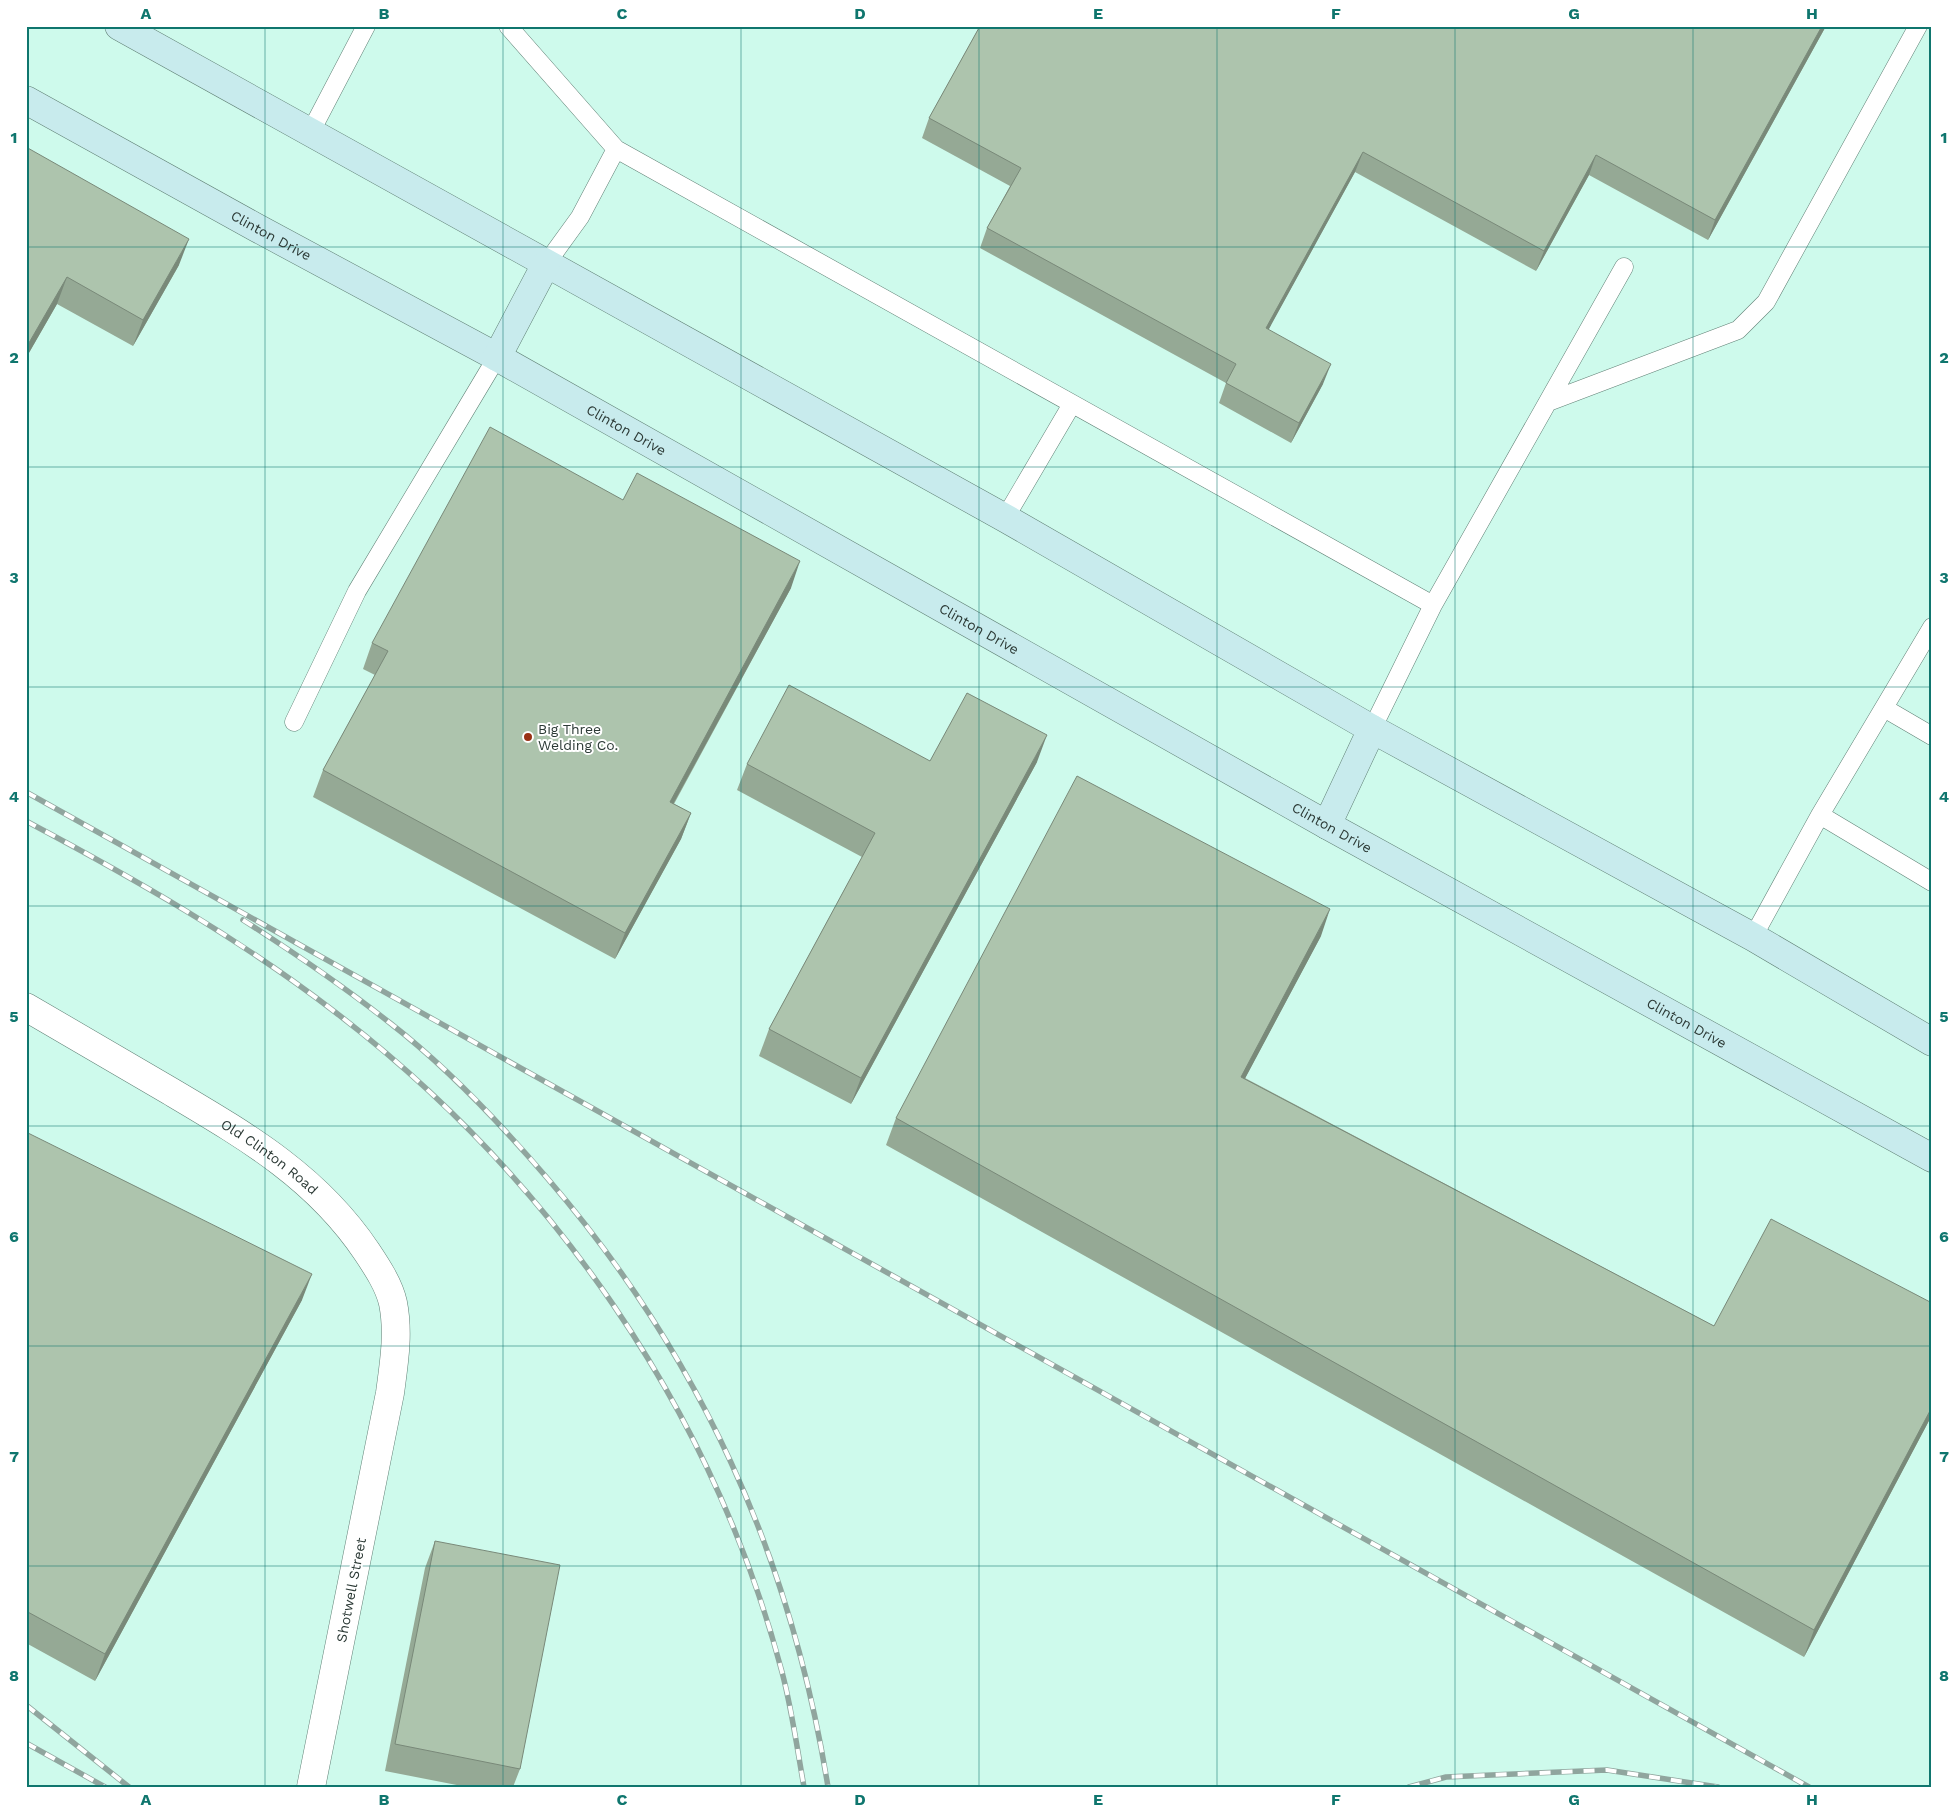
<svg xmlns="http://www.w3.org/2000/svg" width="1958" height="1813" font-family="'Work Sans',sans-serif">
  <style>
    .built { fill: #cefaec }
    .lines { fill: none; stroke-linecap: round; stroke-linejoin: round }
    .lane-casing { stroke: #618176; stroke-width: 19 }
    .street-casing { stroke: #618176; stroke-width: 29 }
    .secondary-casing { stroke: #618176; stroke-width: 29 }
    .lane { stroke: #fff; stroke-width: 18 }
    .street { stroke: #fff; stroke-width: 28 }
    .secondary { stroke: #c8ebed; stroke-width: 28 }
    .rail-casing { stroke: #90a59e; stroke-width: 5.5 }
    .rail { stroke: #fff; stroke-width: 4; stroke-dasharray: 11; stroke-linecap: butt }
    .wall { fill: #95a995 }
    .shaded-wall { fill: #798979 }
    .building { fill: #adc4ad; stroke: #798979 }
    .grid { fill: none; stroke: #0f766e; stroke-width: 1; stroke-opacity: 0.55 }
    .poi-dot { fill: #993115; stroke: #fff; stroke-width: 2 }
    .labels { text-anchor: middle; stroke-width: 4; stroke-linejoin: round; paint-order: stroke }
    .street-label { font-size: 14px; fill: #2c3a36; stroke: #fff }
    .poi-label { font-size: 14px; fill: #2c3a36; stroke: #fff; text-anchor: start }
    .neatline { fill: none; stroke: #0f766e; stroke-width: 2 }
    .grid-label { font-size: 16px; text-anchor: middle; font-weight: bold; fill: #0f766e }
  </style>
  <rect width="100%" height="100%" fill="#e3fff5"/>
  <path class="built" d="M26,26H1932V1787H26Z"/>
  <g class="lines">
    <defs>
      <path id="lane" d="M508,26L616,149
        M310,133L366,26
        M546,264L580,217L616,149L1433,605L1372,729
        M1548,402L1738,330L1766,302L1918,26
        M1005,518L1072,404
        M1433,605L1624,267
        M1884,708L1932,736
        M294,722L357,591L497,357
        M1820,815L1932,882
        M1753,937L1820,815L1932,627"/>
      <g id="street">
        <path id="s1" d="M26,1007C74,1035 122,1063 170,1091C246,1136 317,1177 367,1252C377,1267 389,1285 393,1303C399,1333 394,1363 390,1393L311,1787"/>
      </g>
      <g id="secondary">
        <path d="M119,26L1005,518L1372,729L1753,937L1932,1042"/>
        <path id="s2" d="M26,100L257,228L497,357L1327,825L1932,1158"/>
        <path d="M497,357L546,264"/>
        <path d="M1327,825L1372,729"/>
      </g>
    </defs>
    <use href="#lane" class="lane-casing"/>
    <use href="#street" class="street-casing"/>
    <use href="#secondary" class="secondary-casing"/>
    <use href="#lane" class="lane"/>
    <use href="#street" class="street"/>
    <use href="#secondary" class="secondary"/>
    <defs>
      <path id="rail" d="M26,792L1809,1787
        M26,821C133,878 239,938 335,1012C551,1177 712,1408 782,1672C792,1710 797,1748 804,1787
        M243,920C293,952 343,986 390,1023C448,1068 500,1123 548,1179C700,1356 791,1556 828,1787
        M26,1705L129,1787
        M26,1743L105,1787
        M1409,1787L1446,1777L1607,1770L1718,1787"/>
    </defs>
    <use href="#rail" class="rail-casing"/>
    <use href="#rail" class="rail"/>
  </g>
  <path class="wall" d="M980,26H1826L1708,240L1589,175L1536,271L1355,172L1268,330L1323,384L1291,443L1219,403L1226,383L980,248L987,228L1010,186L922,138L929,118Z
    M26,147L179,265L133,346L57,304L26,358Z
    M623,500L791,588L674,804L691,813L681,839L615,959L313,797L323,770L375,675L363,669L372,643Z
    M930,761L1037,762L851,1104L759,1056L769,1029L862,857L737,790L747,764Z
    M1321,936L1245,1078L1714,1326L1932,1415L1804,1657L886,1145L896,1118Z
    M26,1132L302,1300L95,1681L26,1643Z
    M435,1541L520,1769L513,1787H467L385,1771L425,1568Z"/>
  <path class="shaded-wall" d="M1822,26H1826L1708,240L1715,220Z
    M1363,152L1355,172L1258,349L1266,328Z
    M1596,155L1589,175L1536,271L1544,251Z
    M189,239L179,265L133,346L143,320Z
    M67,277L57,304L26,358V348Z
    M1331,364L1323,384L1291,443L1299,423Z
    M800,561L791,588L660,828L670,802Z
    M1047,735L1037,762L851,1104L861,1078Z
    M691,813L681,839L615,959L625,933Z
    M1330,909L1321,936L1232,1103L1241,1077Z
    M312,1274L302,1300L95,1681L105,1654Z
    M1932,1407V1415L1804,1657L1814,1630Z"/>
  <path class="building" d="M980,26H1822L1715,220L1596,155L1544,251L1363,152L1266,328L1331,364L1299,423L1226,383L1236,364L987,228L1021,168L929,118Z
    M26,147L189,239L143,320L67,277L26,348Z
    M490,427L623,500L637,473L800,561L670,802L691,813L625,933L323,770L388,651L372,643Z
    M789,685L930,761L967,693L1047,735L861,1078L769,1029L875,833L747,764Z
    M1077,776L1330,909L1241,1077L1714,1326L1771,1219L1932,1303V1407L1814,1630L896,1118Z
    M26,1132L312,1274L105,1654L26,1611Z
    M435,1541L560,1565L520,1769L395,1744Z"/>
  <path class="grid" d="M265,26V1787M503,26V1787M741,26V1787M979,26V1787M1217,26V1787M1455,26V1787M1693,26V1787M26,247H1932M26,467H1932M26,687H1932M26,906H1932M26,1126H1932M26,1346H1932M26,1566H1932"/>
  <circle class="poi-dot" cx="528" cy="737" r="5"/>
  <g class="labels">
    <g class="street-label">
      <text dy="5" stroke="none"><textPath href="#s2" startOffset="280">Clinton Drive</textPath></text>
      <text dy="5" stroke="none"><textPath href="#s2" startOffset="685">Clinton Drive</textPath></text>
      <text dy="5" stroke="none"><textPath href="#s2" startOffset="1090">Clinton Drive</textPath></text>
      <text dy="5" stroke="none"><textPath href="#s2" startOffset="1495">Clinton Drive</textPath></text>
      <text dy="5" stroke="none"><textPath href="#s2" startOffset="1900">Clinton Drive</textPath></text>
      <text dy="5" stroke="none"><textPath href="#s1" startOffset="286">Old Clinton Road</textPath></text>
      <text transform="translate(351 1590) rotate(-79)" y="5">Shotwell Street</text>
    </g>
    <g class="poi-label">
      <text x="538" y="734">Big Three<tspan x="538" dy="16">Welding Co.</tspan></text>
    </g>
  </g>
  <rect width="1958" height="1813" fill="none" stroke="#ffffff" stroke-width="55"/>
  <rect x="28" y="28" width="1902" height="1758" class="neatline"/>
  <g class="grid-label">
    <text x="146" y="19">A</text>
    <text x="384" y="19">B</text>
    <text x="622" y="19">C</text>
    <text x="860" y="19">D</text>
    <text x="1098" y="19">E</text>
    <text x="1336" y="19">F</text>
    <text x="1574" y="19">G</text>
    <text x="1812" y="19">H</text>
    <text x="14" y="143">1</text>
    <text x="1944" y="143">1</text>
    <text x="14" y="363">2</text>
    <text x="1944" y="363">2</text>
    <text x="14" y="583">3</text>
    <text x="1944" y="583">3</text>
    <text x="14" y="802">4</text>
    <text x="1944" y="802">4</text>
    <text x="14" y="1022">5</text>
    <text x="1944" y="1022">5</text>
    <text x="14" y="1242">6</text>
    <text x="1944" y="1242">6</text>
    <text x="14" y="1462">7</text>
    <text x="1944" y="1462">7</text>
    <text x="14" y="1681">8</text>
    <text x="1944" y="1681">8</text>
    <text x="146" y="1805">A</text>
    <text x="384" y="1805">B</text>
    <text x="622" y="1805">C</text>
    <text x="860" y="1805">D</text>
    <text x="1098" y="1805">E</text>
    <text x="1336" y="1805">F</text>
    <text x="1574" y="1805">G</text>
    <text x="1812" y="1805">H</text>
  </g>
</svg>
